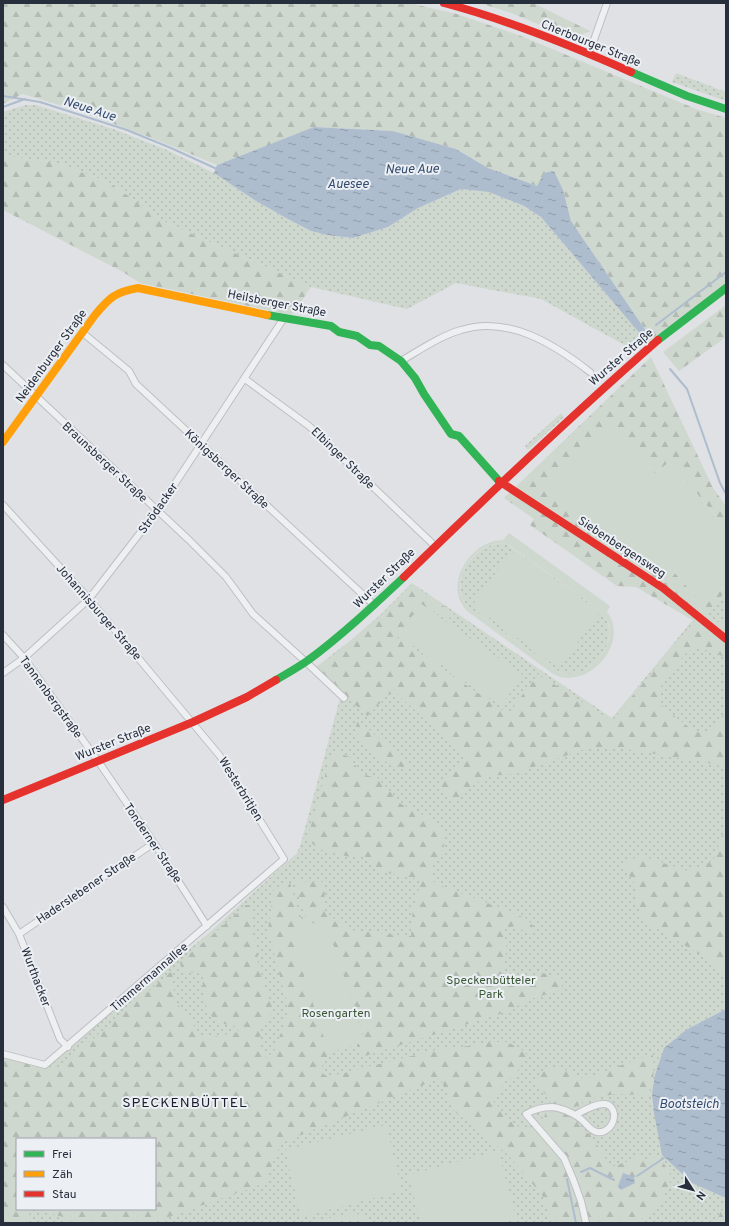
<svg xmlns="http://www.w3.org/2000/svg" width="729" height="1226" font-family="Overpass,sans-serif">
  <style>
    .grass { fill: url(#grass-dots); fill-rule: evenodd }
    .forest { fill: url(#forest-firs) }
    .garden { fill: #cfd8cf; fill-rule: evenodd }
    .water { fill: url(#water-ripples) }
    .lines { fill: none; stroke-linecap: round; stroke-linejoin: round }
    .stream { stroke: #aebdce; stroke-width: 2 }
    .street-casing { stroke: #bdbfc2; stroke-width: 8 }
    .street { stroke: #eeeff1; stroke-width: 6 }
    .fast { stroke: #30b455; stroke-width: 8 }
    .slow { stroke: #ff9f0a; stroke-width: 8 }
    .jam { stroke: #e5322d; stroke-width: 8 }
    .labels { text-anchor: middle; stroke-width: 4; stroke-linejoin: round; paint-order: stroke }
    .street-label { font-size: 12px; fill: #272e3c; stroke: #eceff4 }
    .park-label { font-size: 12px; fill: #3a5735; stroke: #eceff4 }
    .water-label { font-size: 13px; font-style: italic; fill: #334b6e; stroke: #eceff4 }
    .quarter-label { font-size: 14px; letter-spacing: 1px; fill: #191f2c; stroke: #eceff4 }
  </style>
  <defs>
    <pattern id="grass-dots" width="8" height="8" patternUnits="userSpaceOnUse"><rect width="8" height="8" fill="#cfd8cf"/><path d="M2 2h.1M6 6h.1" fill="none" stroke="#b2bab3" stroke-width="1.8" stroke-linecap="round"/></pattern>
    <pattern id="forest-firs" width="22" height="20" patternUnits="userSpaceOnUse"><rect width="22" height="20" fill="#cfd8cf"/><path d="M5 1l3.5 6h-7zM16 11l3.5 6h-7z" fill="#b2bab3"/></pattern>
    <pattern id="water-ripples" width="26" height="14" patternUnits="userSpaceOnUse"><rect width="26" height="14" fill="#aebdce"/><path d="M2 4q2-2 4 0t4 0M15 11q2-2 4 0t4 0" fill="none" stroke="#8e9aa8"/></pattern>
  </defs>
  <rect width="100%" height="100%" fill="#dfe1e4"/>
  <path class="grass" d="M676,73L726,92V101L672,82Z
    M25,105H36L116,130L167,150L214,173L256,201L286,218L311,231L327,235L353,238L388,227L418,208L461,189L489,192L524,206L541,217L641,335L628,347L541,299L456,283L407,309L311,287L165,222L110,183L57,163L3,155V112Z
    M561,413L564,417L528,450L525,446Z
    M502,543L508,545L601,611C605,617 608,621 609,628C612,648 593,671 573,674C569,675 565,674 561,673L467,606C448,581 473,544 502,543Z
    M412,583L612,718L691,622L726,588V1223H3L5,1056L46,1066L209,933L297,853L301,843L340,698L311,671L351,640L381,614ZM17,1139H155V1209H17Z"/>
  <path class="forest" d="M3,3H409L457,14L521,36L696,109L726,118V284L642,346L628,347L646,331L571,221L563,190L537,186L488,168L456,149L393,131L315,127L217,165C171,145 125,127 78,111C59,105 41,99 22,94L3,104Z
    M480,3H533L590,31L573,38L511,13Z
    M3,155L57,163L110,183L165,222L311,287L292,315L140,283L123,272L3,210Z
    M726,305V337L679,371L663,352Z
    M651,357L713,488L726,506V528C707,506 689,483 669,462L655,474L643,460L613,539H627L637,549L638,557L639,556L665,583L675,573L704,606L726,584V591L706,614L707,619L713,623L726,620V658L712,651L695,648L687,652L663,683L659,690V702L665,709L695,732H707L714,727L726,711V767L708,763L620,748L585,749L513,774L488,776L473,785L456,802L440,786L466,758L393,690L367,716L316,668L352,641L381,615L412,584L455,614L447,620L421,604L397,637L508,714L538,674L612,721L694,621L636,587L617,586L530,525L534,519L504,498Z
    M358,720L410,765L406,769C396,765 383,762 374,755C366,748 360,738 355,730Z
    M332,751L350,757L361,774L378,778L401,804L437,822L443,833L444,848L432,867L431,877L434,882L442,886L511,912L527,919L533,926L532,932H526L515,926L505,928L503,938L507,948L501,977L505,984L513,985L543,973L559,979L563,989L531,999L503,1013L365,1056L358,1052L357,1044L365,1041L326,923L317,925L306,920L294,881L325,882L324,911L350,930L395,935L411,936L413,907L422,880L400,875L378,872L373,862L364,856L350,857L322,850L311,843L308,836Z
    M726,828V974L706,958L654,927L642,916L637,904L636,885L627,873L623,862L642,856L688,871L713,861L723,833Z
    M290,883L302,921L298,932L292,935L329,1053L322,1065V1073L328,1077L435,1050L468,1046L489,1042H506L520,1048L528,1056L514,1076L505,1082L493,1101L515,1126L527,1128L544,1117L550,1106L549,1097L537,1087V1079L548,1067L561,1068L585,1079L640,1058L653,1055C654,1067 655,1085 647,1095L614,1094L584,1101L575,1107L577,1123L592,1137L611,1167L629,1161L639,1155L645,1159L656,1157L662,1160L672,1178L659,1206L639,1221L638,1223H551V1218L542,1195L507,1154L454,1111L440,1078L281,1143L265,1183L172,1216L148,1223H64L63,1217L36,1209H155V1139H17V1209H31L27,1223H3V1057L50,1069L59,1068L172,971L175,1001L195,1027L197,1037H214L239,1032L235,1026C203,1023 202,1000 203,974L189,972L183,975L180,962L217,931L246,905H252L251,933L257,947L258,965L273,1010L261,1029L260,1046L266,1058L274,1051L285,1022L288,1007L268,930L274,888Z
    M726,1208V1223H716L721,1211Z"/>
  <path class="garden" d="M612,420L643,460L655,474L669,462C689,483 707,506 726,528V584L704,606L675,573L666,583L639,556L637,557L633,552L636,549L627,539H613L608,543L581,516L550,486L580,449Z
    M509,533L610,606L607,612C631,643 587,692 553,674L467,611C442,586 470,540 503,540ZM502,543L509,545L601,611C603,615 606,618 608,622C615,642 598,666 579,672C573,674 567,674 561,673L467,606C447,582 473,543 502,543Z
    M513,549L600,612L559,668L472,605Z
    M421,604L523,675L501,706L399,636Z
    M306,920L317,925L326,923L365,1042L329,1053L291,935L298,932L302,921Z
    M386,1125L402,1191L301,1217L285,1150Z
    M498,1151L517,1219L501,1223H421L408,1175Z
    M350,1213L363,1215L375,1223H364L360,1220L350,1219L333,1223H310Z"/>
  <path class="water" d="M314,127L393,131L456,149L488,168L537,186L544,173L554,171L563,190L571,221L646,331L641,335L541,217L524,206L489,192L461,189L418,208L388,227L353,238L327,235L311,231L286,218L256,201L214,173L217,165Z
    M726,1009V1198L692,1183L662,1155L654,1113L652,1094L655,1075L664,1048L686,1030Z
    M623,1173L634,1177L635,1183L621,1190L618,1186Z"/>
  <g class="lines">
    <path class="stream" d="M3,96L40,102L127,130L171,148L217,169
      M3,107L25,99
      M656,325L726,272
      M670,369L687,389L720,483L726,494
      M581,1172L590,1168L614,1180
      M637,1176L664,1158
      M567,1179L576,1223"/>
    <defs>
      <path id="street" d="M589,54L607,3
        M83,333L129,371L136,384L374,605
        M401,361C420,350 440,336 461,330C508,315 554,344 590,372
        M3,365L189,540L226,577L253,614L306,662L344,698
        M245,379L309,426L435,546
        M3,505L89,599L220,756L284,859L45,1065L3,1054
        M3,635L24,658L98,761L154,843L207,926
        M3,673L24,658L89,599L157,511L284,318
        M3,907L19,934L60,1039L68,1047
        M19,934L154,843
        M575,1115C583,1111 604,1098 611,1107C619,1117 610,1134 597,1132C591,1131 587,1125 583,1121C576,1114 562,1108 552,1107C544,1107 533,1110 526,1114L564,1158L573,1179L581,1201L586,1223"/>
    </defs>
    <use href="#street" class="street-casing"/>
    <use href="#street" class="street"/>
    <path class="fast" d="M631,72L687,96L726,109
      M267,315L331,326L339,332L357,336L370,345L379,346L401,361L415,378L424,394L451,434L459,436L499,481
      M658,340L726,288
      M276,680C286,674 297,668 307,661C341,636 373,606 404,577"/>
    <path class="slow" d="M3,442L95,315C109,298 115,292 138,288L267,315"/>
    <path class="jam" d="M444,3C508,20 570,45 631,72
      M499,481L663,588L726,639
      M404,577C487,496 571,416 658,340
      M3,800L193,722L247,697L276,680"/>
  </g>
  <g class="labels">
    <g class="street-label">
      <text transform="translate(591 43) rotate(22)" y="4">Cherbourger Straße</text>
      <text transform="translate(277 303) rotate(11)" y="4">Heilsberger Straße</text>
      <text transform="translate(51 356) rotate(-54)" y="4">Neidenburger Straße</text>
      <text transform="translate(621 357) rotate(-41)" y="4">Wurster Straße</text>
      <text transform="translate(343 458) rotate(44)" y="4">Elbinger Straße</text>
      <text transform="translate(105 462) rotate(43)" y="4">Braunsberger Straße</text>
      <text transform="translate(227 469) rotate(43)" y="4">Königsberger Straße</text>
      <text transform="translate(158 508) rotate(-55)" y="4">Strödacker</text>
      <text transform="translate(622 547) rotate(33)" y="4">Siebenbergensweg</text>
      <text transform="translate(384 578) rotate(-44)" y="4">Wurster Straße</text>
      <text transform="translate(99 612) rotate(49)" y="4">Johannisburger Straße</text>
      <text transform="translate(51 697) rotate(54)" y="4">Tannenbergstraße</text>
      <text transform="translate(113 742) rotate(-22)" y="4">Wurster Straße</text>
      <text transform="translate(241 789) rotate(58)" y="4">Westerbritjen</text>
      <text transform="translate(153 843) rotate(56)" y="4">Tonderner Straße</text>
      <text transform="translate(86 888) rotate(-34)" y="4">Haderslebener Straße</text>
      <text transform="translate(36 977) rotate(69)" y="4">Wurthacker</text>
      <text transform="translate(149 977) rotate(-41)" y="4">Timmermannallee</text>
    </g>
    <g class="park-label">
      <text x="491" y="984">Speckenbütteler<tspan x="491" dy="14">Park</tspan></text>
      <text x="336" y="1017">Rosengarten</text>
    </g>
    <g class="water-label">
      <text transform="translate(90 108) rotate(18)" y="5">Neue Aue</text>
      <text transform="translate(412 168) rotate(-1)" y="5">Neue Aue</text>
      <text x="348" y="188">Auesee</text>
      <text x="689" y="1108">Bootsteich</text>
    </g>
    <g class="quarter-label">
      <text x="185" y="1107">SPECKENBÜTTEL</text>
    </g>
  </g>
  <rect width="729" height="1226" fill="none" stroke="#272e3c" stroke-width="8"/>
  <rect x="16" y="1138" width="140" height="72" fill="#eceff4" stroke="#9da2aa"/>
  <rect x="24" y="1151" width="20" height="6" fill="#30b455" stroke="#9da2aa"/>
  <text x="52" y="1158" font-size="12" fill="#272e3c">Frei</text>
  <rect x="24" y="1171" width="20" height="6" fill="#ff9f0a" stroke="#9da2aa"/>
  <text x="52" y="1178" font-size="12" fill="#272e3c">Zäh</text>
  <rect x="24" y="1191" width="20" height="6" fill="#e5322d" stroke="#9da2aa"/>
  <text x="52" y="1198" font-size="12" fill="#272e3c">Stau</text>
  <g transform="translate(693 1190) rotate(126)" stroke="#eceff4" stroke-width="3" paint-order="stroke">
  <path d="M0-3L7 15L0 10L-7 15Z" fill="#272e3c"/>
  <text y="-6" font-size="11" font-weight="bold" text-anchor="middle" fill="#272e3c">N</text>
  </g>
</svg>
